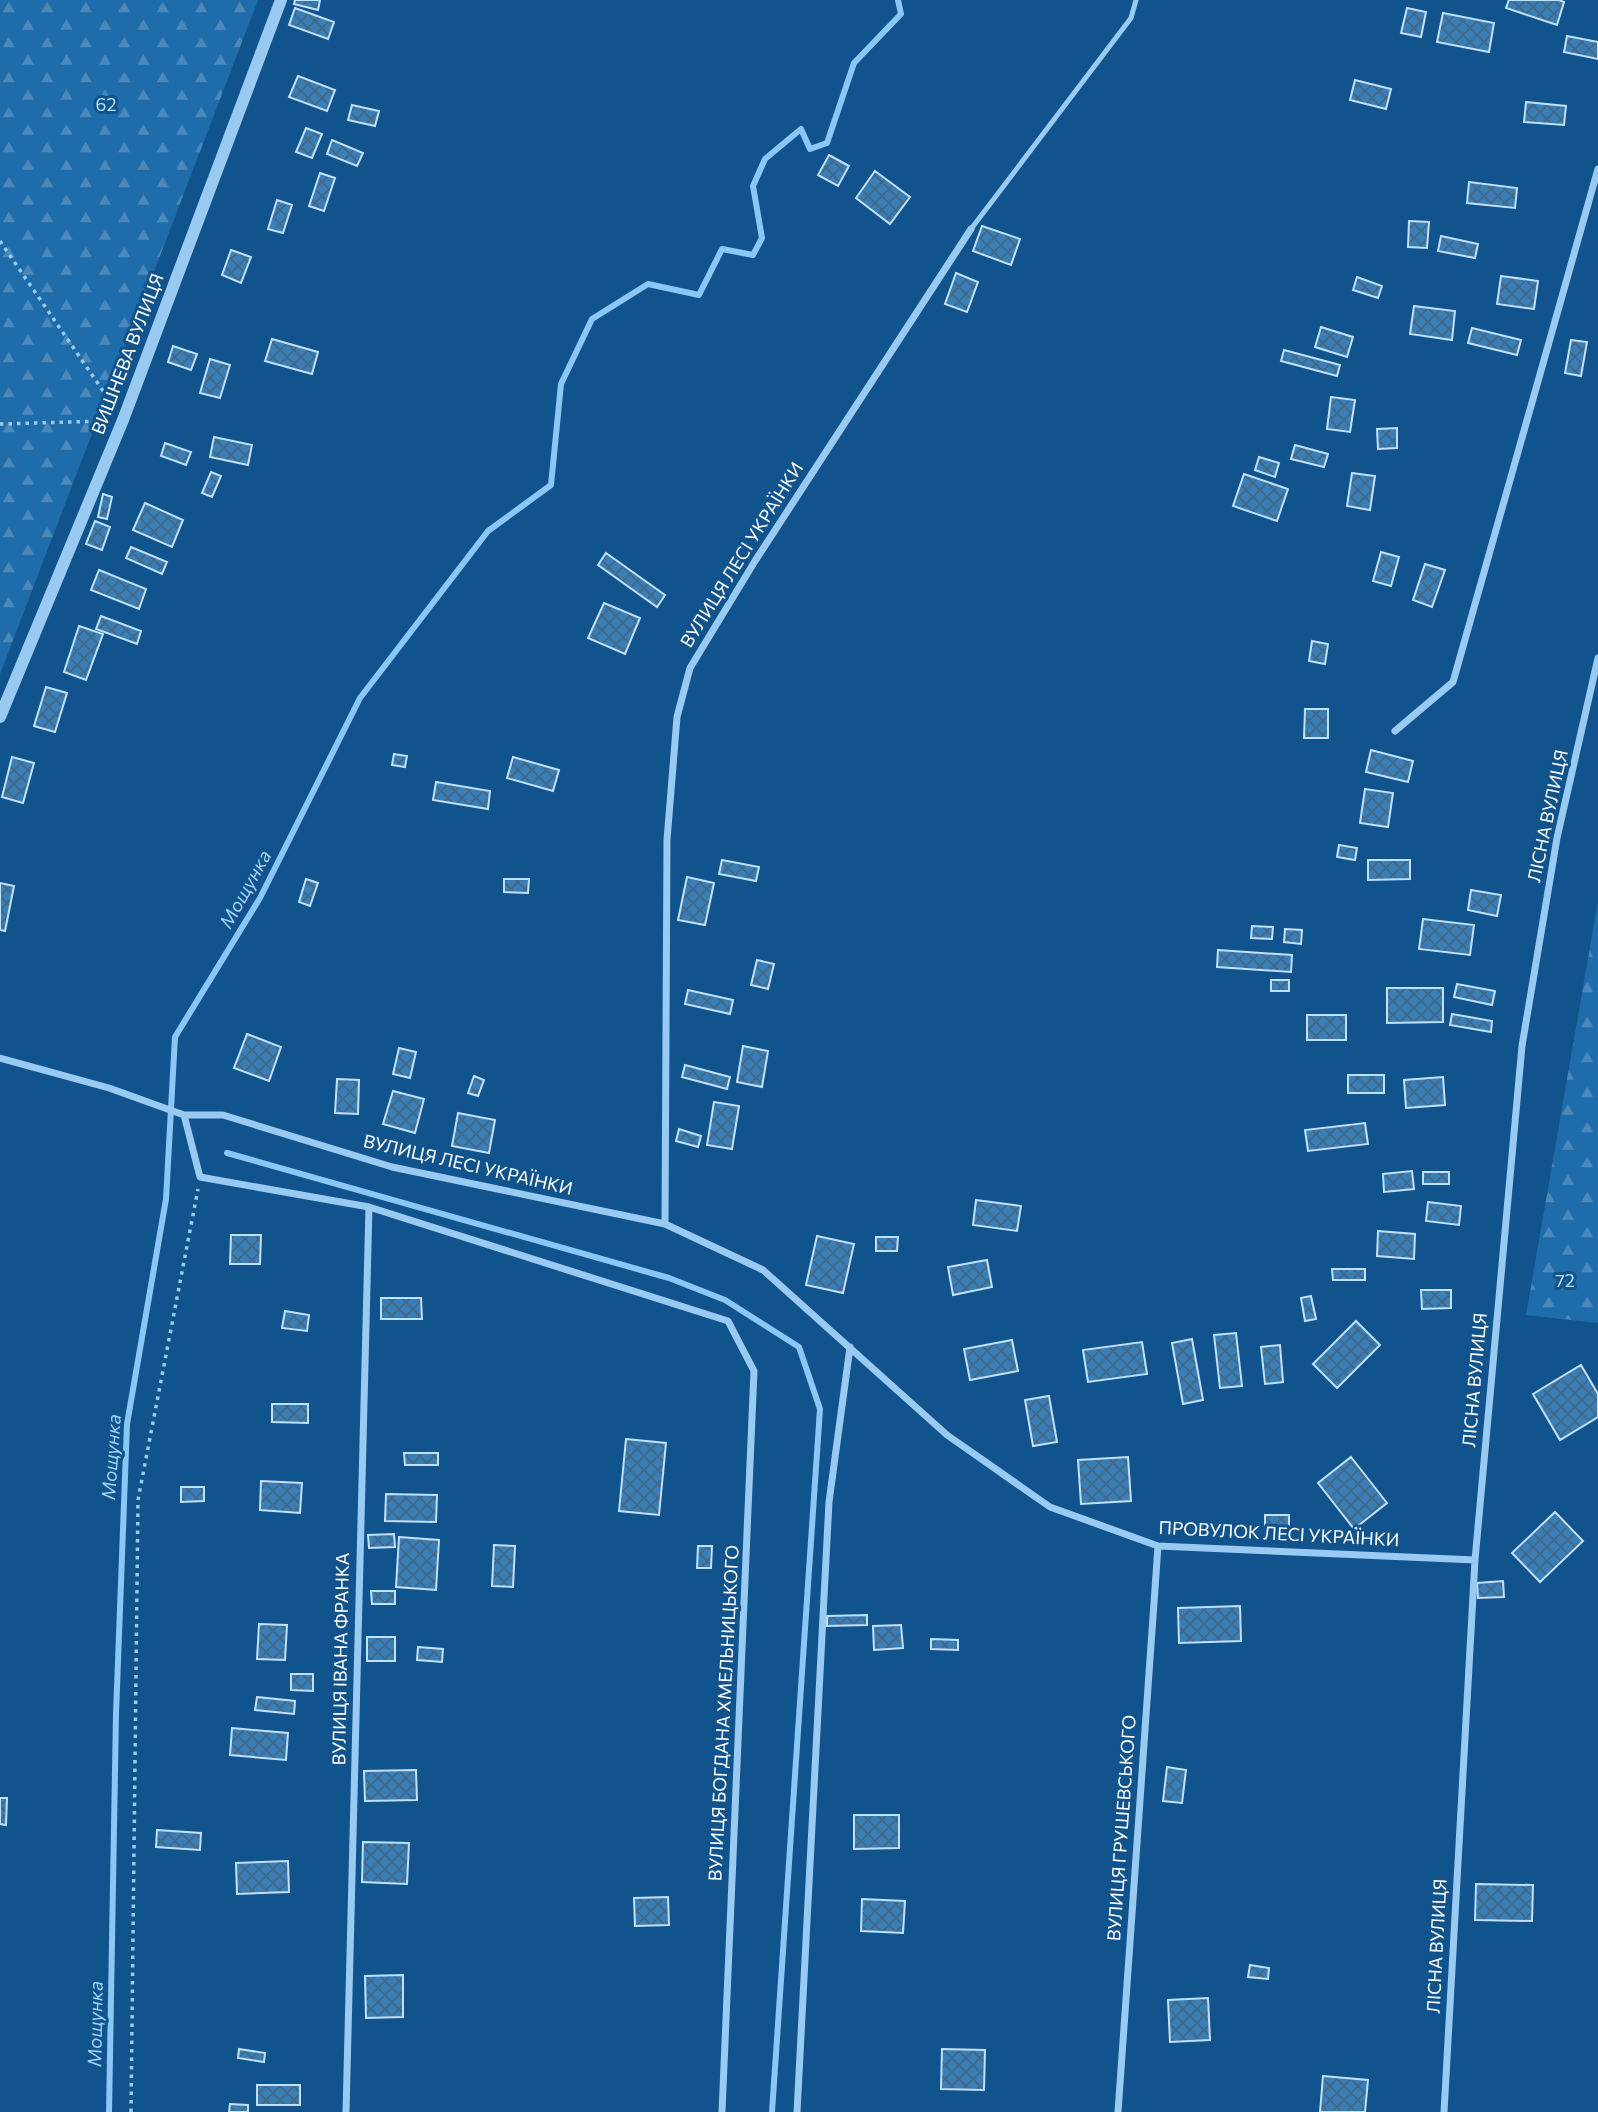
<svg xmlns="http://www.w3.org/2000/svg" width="1598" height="2112" font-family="Commissioner,sans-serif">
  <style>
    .forest { fill: url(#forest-firs) }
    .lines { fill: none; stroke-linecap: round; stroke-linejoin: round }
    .stream { stroke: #8ac6f6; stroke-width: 6 }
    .building { fill: url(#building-cross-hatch); stroke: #bfe1fd; stroke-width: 2 }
    .path { stroke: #98caf2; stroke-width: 3.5; stroke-dasharray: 3.5 5; stroke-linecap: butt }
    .service { stroke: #98caf2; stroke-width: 5 }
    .minor { stroke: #98caf2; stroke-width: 7 }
    .tertiary { stroke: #98caf2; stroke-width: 12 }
    .labels { text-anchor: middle; stroke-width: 6; stroke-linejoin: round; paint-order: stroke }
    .park-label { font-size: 18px; fill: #bfe1fd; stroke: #11538c }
    .street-label { font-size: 18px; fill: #fff; stroke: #11538c }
    .water-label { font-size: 19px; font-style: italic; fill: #a4d3f9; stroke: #11538c }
  </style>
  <defs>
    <pattern id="forest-firs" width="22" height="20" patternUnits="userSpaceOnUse" patternTransform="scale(1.75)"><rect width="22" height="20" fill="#1f6caa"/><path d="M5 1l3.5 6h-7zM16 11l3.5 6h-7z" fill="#4c89bb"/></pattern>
    <pattern id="building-cross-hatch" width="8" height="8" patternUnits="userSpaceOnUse" patternTransform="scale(1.75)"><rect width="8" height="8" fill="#397eb6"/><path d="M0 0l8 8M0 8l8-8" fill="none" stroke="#426886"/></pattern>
  </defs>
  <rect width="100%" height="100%" fill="#11538c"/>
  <path class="forest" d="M0,0H258L0,674Z
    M1598,901V1323L1526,1315Z"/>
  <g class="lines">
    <path class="stream" d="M227,1153L669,1278L725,1300L799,1347L820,1409L772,2112
      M109,2112L116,1714L127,1424L166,1199L175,1037L260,898L360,698L488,531L551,485L561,384L592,319L648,284L699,295L722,249L753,255L762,238L753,186L765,159L801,129L810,149L827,143L854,63L901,14L898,0"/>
  </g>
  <path class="building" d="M295,0H320L318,10L294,4Z
    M1509,0H1559L1564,2L1557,25L1506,8Z
    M295,8L334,22L328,39L289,25Z
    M1407,8L1426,12L1421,37L1401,33Z
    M1443,13L1494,23L1489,52L1437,42Z
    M1567,36L1598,42V59L1564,52Z
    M298,76L335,90L327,111L289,97Z
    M1355,80L1391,89L1386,109L1350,100Z
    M1526,102L1566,106L1564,125L1524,122Z
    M352,105L379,111L375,126L348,120Z
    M306,128L322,134L312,158L296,152Z
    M332,140L363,153L357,166L327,154Z
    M829,155L849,166L838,186L818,175Z
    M875,171L910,197L890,224L856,198Z
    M320,173L335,178L324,211L309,206Z
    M1469,182L1517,188L1515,208L1467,203Z
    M277,200L292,205L283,233L268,229Z
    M1409,221L1429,222L1427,248L1408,247Z
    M982,226L1020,239L1011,265L973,251Z
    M1441,236L1478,244L1475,258L1438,251Z
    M231,250L251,257L241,283L222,275Z
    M956,273L978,282L967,312L945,304Z
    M1501,276L1538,281L1534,309L1497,304Z
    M1357,277L1382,286L1378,298L1353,290Z
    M1414,306L1455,311L1452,340L1410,334Z
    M1321,327L1353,337L1347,357L1315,347Z
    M1472,328L1521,340L1517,355L1468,343Z
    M272,339L318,352L312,374L265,361Z
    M1571,340L1587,342L1581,376L1565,373Z
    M173,346L197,354L191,370L168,362Z
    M1284,350L1340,365L1337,376L1281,361Z
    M210,359L230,365L220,398L200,393Z
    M1331,397L1355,400L1350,432L1327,429Z
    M1397,428V448L1378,449L1377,429Z
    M214,437L252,445L248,465L210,457Z
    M165,443L191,452L186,465L161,456Z
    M1295,445L1328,454L1324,467L1291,459Z
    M1259,457L1279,463L1275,477L1255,470Z
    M211,472L221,476L212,497L202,493Z
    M1352,473L1375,476L1370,510L1347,506Z
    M1244,474L1288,489L1277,521L1233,506Z
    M103,494L112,497L107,519L98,517Z
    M145,503L183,520L172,547L133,530Z
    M95,521L110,527L102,550L86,544Z
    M131,547L167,562L162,574L126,558Z
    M1381,552L1399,557L1391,586L1373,581Z
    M606,553L665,595L657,607L598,565Z
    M1425,564L1445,570L1432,607L1413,600Z
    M99,570L146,589L139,609L91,590Z
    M604,603L640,618L625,654L588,638Z
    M101,616L141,631L137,644L96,629Z
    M79,626L103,634L86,680L64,672Z
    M1312,641L1328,644L1325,664L1309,661Z
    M46,687L67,693L55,732L34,726Z
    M1305,709H1328V738H1304Z
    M1371,750L1413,761L1408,782L1366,772Z
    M394,754L407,756L405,767L392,765Z
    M12,757L34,763L23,803L2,797Z
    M513,757L559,770L553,791L507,778Z
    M436,782L490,791L488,809L433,800Z
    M1365,789L1393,793L1388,827L1360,823Z
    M1339,845L1357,848L1355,860L1337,857Z
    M722,860L759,867L756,881L719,874Z
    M1368,860H1410V879L1368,880Z
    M687,877L714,883L705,925L678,920Z
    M306,879L318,883L310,906L299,902Z
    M504,879H529L528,893L504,892Z
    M0,883L14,886L5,931L0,930Z
    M1471,890L1501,895L1497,916L1468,910Z
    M1423,919L1474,925L1470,955L1419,949Z
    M1252,926L1273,927L1272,939L1251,938Z
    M1285,929L1302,930L1301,944L1284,942Z
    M1218,950L1292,955L1291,972L1217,967Z
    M757,960L774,964L768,989L751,985Z
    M1271,980H1289V991H1271Z
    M1457,984L1495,991L1492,1005L1454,997Z
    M1387,988H1443V1022L1387,1023Z
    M688,990L733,1000L730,1014L685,1004Z
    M1452,1014L1492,1021L1491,1032L1450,1025Z
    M1307,1015H1346V1040H1307Z
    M247,1034L281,1047L269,1081L234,1068Z
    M743,1046L768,1051L762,1087L737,1082Z
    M399,1048L416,1052L410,1078L393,1074Z
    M685,1065L730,1077L727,1089L682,1077Z
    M1348,1075H1384V1093H1348Z
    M474,1076L484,1080L478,1096L468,1093Z
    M1443,1077L1445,1105L1406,1108L1404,1080Z
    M337,1079L359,1080L358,1114L335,1113Z
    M393,1091L424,1099L415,1133L383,1124Z
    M714,1102L739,1106L732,1149L707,1145Z
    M458,1113L495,1120L489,1153L452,1146Z
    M1365,1123L1368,1144L1308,1151L1305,1130Z
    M679,1129L701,1136L698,1147L676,1141Z
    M1412,1171L1414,1189L1384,1192L1383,1174Z
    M1423,1172H1449V1184H1423Z
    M976,1200L1021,1206L1017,1231L973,1225Z
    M1428,1202L1461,1206L1459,1225L1426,1221Z
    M1378,1231L1415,1234L1414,1259L1377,1256Z
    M231,1235H261L260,1264H230Z
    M817,1236L854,1244L843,1293L806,1285Z
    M876,1237H898L897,1251H876Z
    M987,1260L992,1287L953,1295L948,1267Z
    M1332,1269H1365V1280H1333Z
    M1421,1290H1451V1308L1422,1309Z
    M1311,1296L1316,1319L1305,1321L1301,1298Z
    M381,1298H421L422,1319H381Z
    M285,1311L309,1315L307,1331L282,1328Z
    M1356,1321L1380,1345L1337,1388L1313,1364Z
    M1236,1333L1242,1386L1220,1388L1214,1335Z
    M1192,1339L1203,1400L1183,1404L1172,1343Z
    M1012,1340L1018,1371L970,1380L964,1349Z
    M1142,1342L1147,1374L1088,1382L1083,1350Z
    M1280,1345L1283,1382L1265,1384L1261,1347Z
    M1581,1365L1598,1394V1417L1560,1440L1533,1394Z
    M1049,1396L1057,1442L1033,1446L1025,1400Z
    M272,1404H308V1423L272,1422Z
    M626,1439L666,1443L659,1515L619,1511Z
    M404,1453H438V1465H405Z
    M1128,1457L1131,1501L1081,1504L1078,1460Z
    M1351,1457L1387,1503L1354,1529L1318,1483Z
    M261,1481L302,1483L300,1513L260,1510Z
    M181,1487H204V1501L181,1502Z
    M386,1494L437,1495L436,1522L385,1521Z
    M1555,1512L1583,1541L1540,1582L1512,1553Z
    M1265,1515H1289V1537H1265Z
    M394,1534L395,1547L369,1548L368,1535Z
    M399,1537L439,1540L436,1590L396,1587Z
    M494,1545L515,1546L513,1587L492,1586Z
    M698,1546H712L711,1568H697Z
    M1503,1581L1504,1597L1478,1598L1477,1583Z
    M371,1591H395V1604H372Z
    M1240,1606L1241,1641L1179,1643L1178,1608Z
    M867,1615V1625L827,1626V1616Z
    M259,1624L287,1625L285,1660L257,1659Z
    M901,1625L903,1648L874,1650L873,1626Z
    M367,1637H395V1661H367Z
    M931,1639L958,1640V1650L931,1649Z
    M418,1647L443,1649L442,1662L417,1660Z
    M291,1674H313V1691L291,1690Z
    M257,1697L295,1701L294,1714L255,1710Z
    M232,1728L288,1733L286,1760L230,1755Z
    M1167,1767L1186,1770L1182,1803L1163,1801Z
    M416,1770L417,1800L365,1801L364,1771Z
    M0,1798H7L6,1825L0,1824Z
    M854,1815H899V1848L854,1849Z
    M157,1830L201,1833L200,1850L156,1847Z
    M363,1842L409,1843L407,1884L362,1882Z
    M288,1861L289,1892L237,1894L236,1863Z
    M1476,1884L1533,1885L1532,1921L1475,1920Z
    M668,1897L669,1925L635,1926L634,1898Z
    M862,1899L905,1901L903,1933L861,1931Z
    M1250,1965L1269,1968L1268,1979L1248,1977Z
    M403,1975V2017L366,2018L365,1976Z
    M1208,1998L1210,2040L1170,2042L1168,2000Z
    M239,2049L265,2053L264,2062L238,2058Z
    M942,2049L985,2050L984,2090L941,2089Z
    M1323,2076L1368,2080L1365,2112H1320Z
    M257,2085H300V2105H257Z
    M230,2104L248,2105V2112H229Z"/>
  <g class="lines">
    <path class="path" d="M0,241L112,404
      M0,424L106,421
      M131,2112L138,1500L198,1189"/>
    <path class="service" d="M971,229L1131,18L1136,0"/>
    <path class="minor" d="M1395,731L1453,682L1598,169
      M0,1058L109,1088L184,1115H223L392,1167L665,1224L763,1270L947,1435L1050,1507L1158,1546L1475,1560
      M184,1115L200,1177L369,1207L728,1321L754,1371L722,2112
      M665,1224L667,840L677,717L690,668L755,561L971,229
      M346,2112L369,1207
      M797,2112L829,1502L850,1347
      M1118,2112L1158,1546
      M1444,2112L1475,1560L1522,1046L1557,838L1598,658"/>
    <path class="tertiary" d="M0,717L123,420L281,0"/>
  </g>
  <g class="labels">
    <g class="park-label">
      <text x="106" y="111">62</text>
      <text x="1565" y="1287">72</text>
    </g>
    <g class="street-label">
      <text transform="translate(128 354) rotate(-69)" y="6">ВИШНЕВА ВУЛИЦЯ</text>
      <text transform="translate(742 555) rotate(-58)" y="6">ВУЛИЦЯ ЛЕСІ УКРАЇНКИ</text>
      <text transform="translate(1548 816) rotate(-78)" y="6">ЛІСНА ВУЛИЦЯ</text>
      <text transform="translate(468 1165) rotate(13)" y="6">ВУЛИЦЯ ЛЕСІ УКРАЇНКИ</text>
      <text transform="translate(1475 1380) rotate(-85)" y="6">ЛІСНА ВУЛИЦЯ</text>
      <text transform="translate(1279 1534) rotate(3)" y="6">ПРОВУЛОК ЛЕСІ УКРАЇНКИ</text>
      <text transform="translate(341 1659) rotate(-89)" y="6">ВУЛИЦЯ ІВАНА ФРАНКА</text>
      <text transform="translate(724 1713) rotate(-87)" y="6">ВУЛИЦЯ БОГДАНА ХМЕЛЬНИЦЬКОГО</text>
      <text transform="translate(1122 1828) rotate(-86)" y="6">ВУЛИЦЯ ГРУШЕВСЬКОГО</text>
      <text transform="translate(1437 1946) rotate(-87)" y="6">ЛІСНА ВУЛИЦЯ</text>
    </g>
    <g class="water-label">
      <text transform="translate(245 889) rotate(-61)" y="7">Мощунка</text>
      <text transform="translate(111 1457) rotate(-86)" y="7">Мощунка</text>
      <text transform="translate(95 2024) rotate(-89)" y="7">Мощунка</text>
    </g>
  </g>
</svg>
